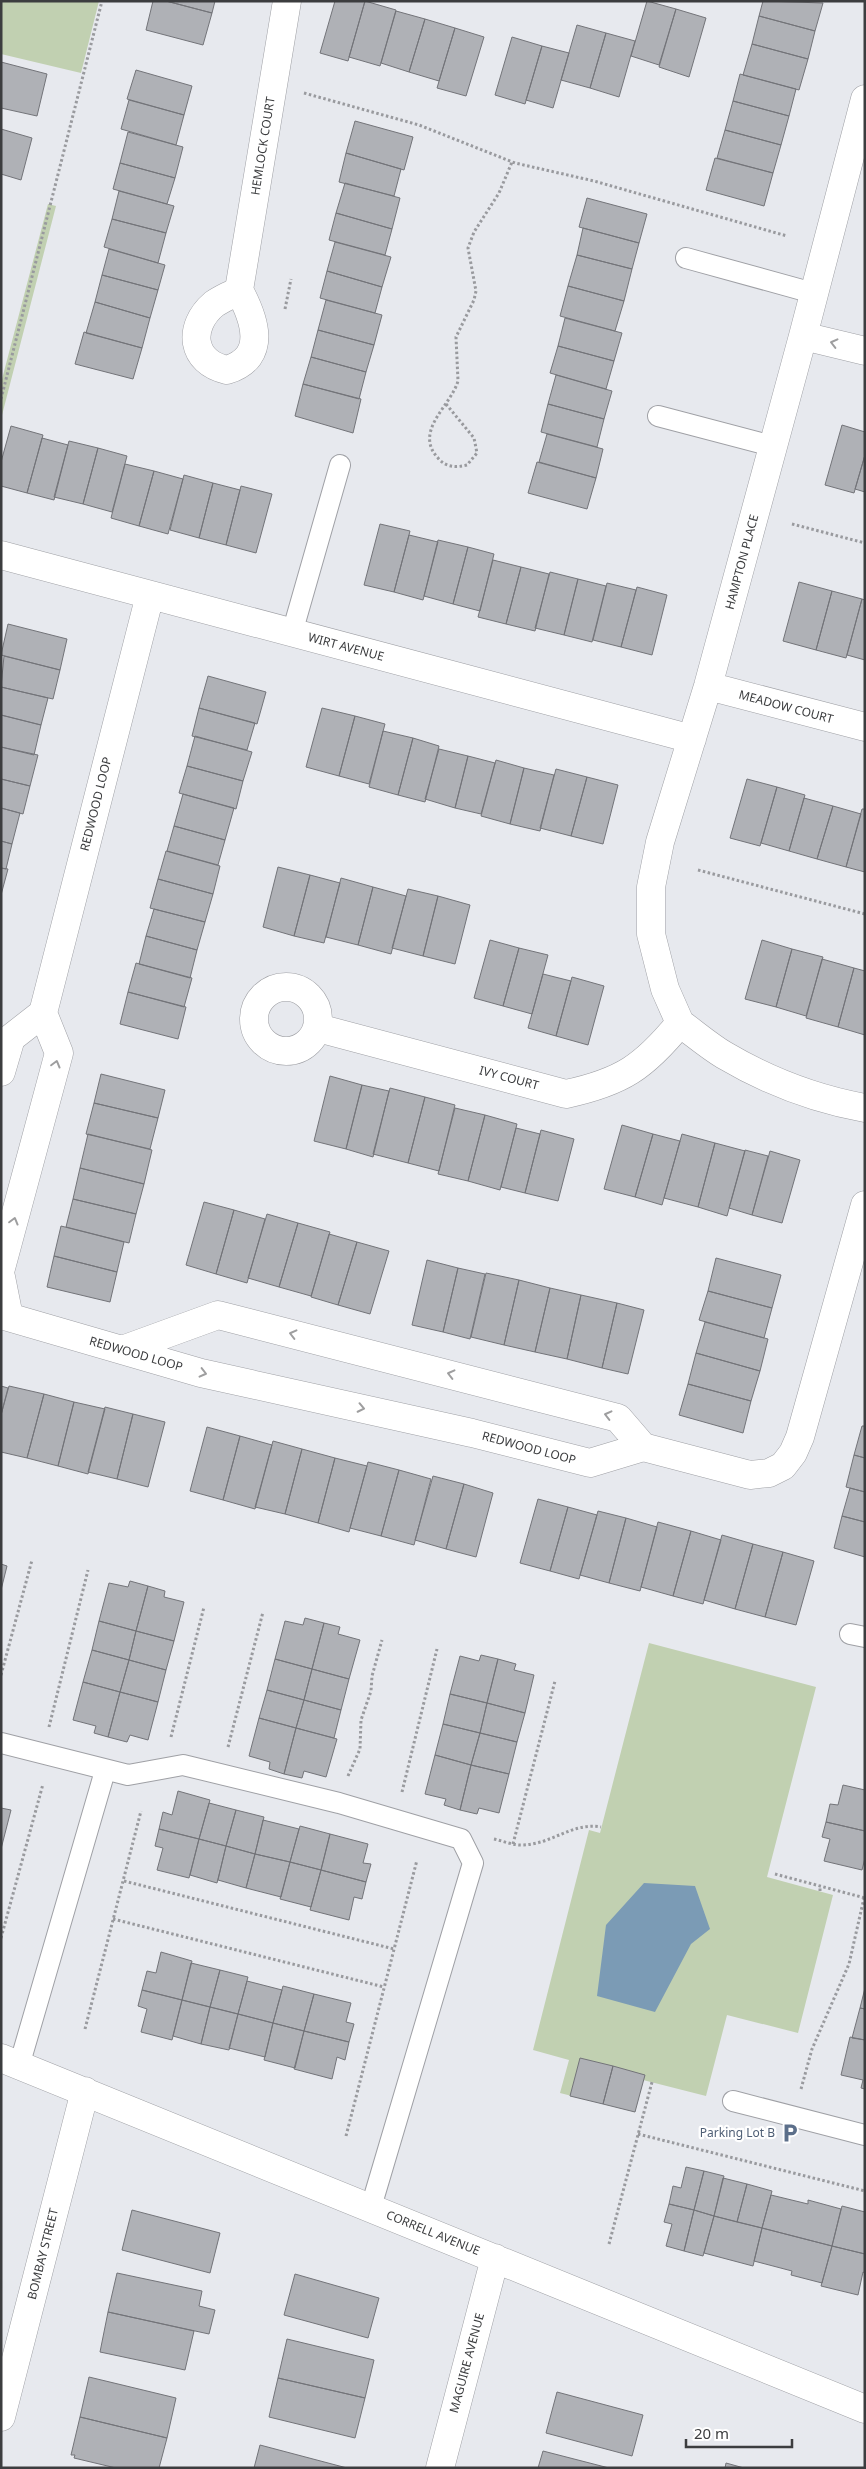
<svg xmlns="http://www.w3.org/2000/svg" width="866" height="2469" font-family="'Noto Sans',sans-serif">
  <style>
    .green { fill: #c1d0b1 }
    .water { fill: #7b9bb5 }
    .building { fill: #afb1b6; stroke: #737479 }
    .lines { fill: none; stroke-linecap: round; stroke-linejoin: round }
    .lane-casing { stroke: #9fa0a5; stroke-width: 22 }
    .street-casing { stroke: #9fa0a5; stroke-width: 29 }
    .path { stroke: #999a9e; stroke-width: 3; stroke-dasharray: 2.5 2.5; stroke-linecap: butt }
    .lane { stroke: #fff; stroke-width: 20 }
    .street { stroke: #fff; stroke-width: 28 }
    .oneway { stroke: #9e9e9f }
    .labels { text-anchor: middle; stroke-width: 4.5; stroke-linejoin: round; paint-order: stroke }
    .street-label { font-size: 12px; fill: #3c3d3f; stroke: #fff }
    .service-label { font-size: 12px; fill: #4e5e75; stroke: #fff; text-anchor: end }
  </style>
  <rect width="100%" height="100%" fill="#e7e9ee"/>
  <path class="green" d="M1,1H99L81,73L1,54Z
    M48,204L56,206L1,419V383Z
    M649,1643L816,1687L767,1877L833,1895L798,2033L727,2015L706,2096L643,2080L635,2112L560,2093L569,2060L533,2050L589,1830L600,1833Z"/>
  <path class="water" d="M644,1883L695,1886L710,1929L691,1944L655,2012L597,1996L606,1925Z"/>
  <path class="building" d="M153,1H166L212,13L203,45L146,30Z
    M166,1H215L212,13Z
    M335,1H365L348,61L320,53Z
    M365,1L396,10L380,66L349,57Z
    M647,1L676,9L659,65L631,56Z
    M763,1L823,3L815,31L759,16Z
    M676,9L706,18L689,77L659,67Z
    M396,11L425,19L409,72L381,63Z
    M759,16L815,31L808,59L752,44Z
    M425,19L455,28L439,81L409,72Z
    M577,25L606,33L590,88L561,80Z
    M455,28L484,37L466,96L437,88Z
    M606,33L635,41L619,97L590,88Z
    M512,37L542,46L525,104L495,95Z
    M752,44L808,59L799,90L743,75Z
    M542,46L569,53L553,108L526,100Z
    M1,62L47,74L37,116L1,108Z
    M136,70L192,86L184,115L127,99Z
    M740,74L796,89L789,116L733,101Z
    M129,100L184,115L176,145L121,129Z
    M733,101L789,116L781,145L725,130Z
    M355,121L413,137L404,170L346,153Z
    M1,129L32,138L21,180L1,174Z
    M725,130L781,145L773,173L717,158Z
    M128,132L183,147L175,178L120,163Z
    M346,153L401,169L394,196L339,182Z
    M715,158L773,173L764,206L706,190Z
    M120,163L175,178L167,204L113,189Z
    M345,183L400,198L392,229L336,213Z
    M119,191L174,206L166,233L112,219Z
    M587,198L647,214L639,243L579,227Z
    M336,213L392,229L385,255L329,240Z
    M112,219L166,233L158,263L104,247Z
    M583,228L639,243L632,269L577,255Z
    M335,242L391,257L382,287L327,271Z
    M109,249L165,265L158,290L102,275Z
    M577,255L632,269L624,301L568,286Z
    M327,271L382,287L375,313L320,298Z
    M102,275L158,290L150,318L95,302Z
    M568,286L624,301L615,331L560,316Z
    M326,300L382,315L374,345L318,330Z
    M95,302L150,318L142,348L86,333Z
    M565,318L622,333L614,361L558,346Z
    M318,330L374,345L366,372L311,357Z
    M84,332L142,348L133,379L75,364Z
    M558,346L614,361L606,389L550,373Z
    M311,357L366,372L359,399L303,384Z
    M556,375L612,391L604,419L548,404Z
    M303,384L361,399L353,433L295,416Z
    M548,404L604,419L597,447L541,432Z
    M842,425L865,432V455L854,493L825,485Z
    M11,426L43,435L27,493L1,486V462Z
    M547,434L603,449L596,478L539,462Z
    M42,438L68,445L54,500L27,493Z
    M69,441L98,448L83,504L54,497Z
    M98,448L127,456L112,512L83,504Z
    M865,455V492L855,489Z
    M537,462L596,478L587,509L528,493Z
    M125,464L154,471L139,526L111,518Z
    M154,471L183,479L168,534L139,526Z
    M184,475L213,483L199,538L170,530Z
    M213,483L240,490L226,545L199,538Z
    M241,486L272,494L256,553L226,545Z
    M380,524L410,531L394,592L364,585Z
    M409,535L438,542L423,600L394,592Z
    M438,540L468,547L453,604L424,596Z
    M468,547L494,554L480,611L453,604Z
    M493,560L521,567L506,624L478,617Z
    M521,567L549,574L535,631L506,624Z
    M550,572L578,579L564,635L535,628Z
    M578,579L606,586L592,642L564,635Z
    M799,582L832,591L816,650L783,641Z
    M607,583L636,590L621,647L593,640Z
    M637,587L667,595L652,655L621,647Z
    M832,591L862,599L846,658L816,650Z
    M862,599L865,600V660L847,655Z
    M8,624L67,639L60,670L1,655Z
    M4,656L60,670L53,699L1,687Z
    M208,676L266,692L257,724L199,708Z
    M1,687L48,698L41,725L1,715Z
    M199,708L255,723L247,750L192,736Z
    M322,708L355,716L339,776L306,767Z
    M1,715L41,725L34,755L1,747Z
    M355,716L385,724L369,784L339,776Z
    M383,731L413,738L398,795L369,787Z
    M195,736L252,752L243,781L187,766Z
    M413,738L439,746L425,802L398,795Z
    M1,747L38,755L30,786L1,779Z
    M439,749L468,756L455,808L425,799Z
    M468,756L495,763L481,814L455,808Z
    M496,760L524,768L510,824L481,816Z
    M187,766L243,781L236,809L179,793Z
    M524,768L554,775L540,831L510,824Z
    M556,769L587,777L571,836L540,828Z
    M587,777L618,785L603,844L571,836Z
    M1,779L30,786L23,814L1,808Z
    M747,779L777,787L760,846L730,838Z
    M777,787L805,795L789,851L761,843Z
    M183,794L234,808L225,840L174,826Z
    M804,798L833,806L817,859L789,851Z
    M833,806L861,814L846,867L817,859Z
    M1,808L20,813L12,844L1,841Z
    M862,809H865V872L846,867Z
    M174,826L225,840L218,865L167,851Z
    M1,841L12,844L6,869L1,868Z
    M166,851L220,866L213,894L158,879Z
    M278,867L310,875L294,936L263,927Z
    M1,868L8,869L1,895Z
    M310,875L340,883L324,943L294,936Z
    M341,878L373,887L358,945L326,937Z
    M158,879L213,894L205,922L150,908Z
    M373,887L406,896L391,954L358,945Z
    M408,889L438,896L423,956L392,948Z
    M438,896L470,905L455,964L423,956Z
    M154,909L205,922L197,950L146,936Z
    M146,936L197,950L190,978L139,964Z
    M490,940L519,948L503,1006L474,998Z
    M762,940L792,949L776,1007L745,999Z
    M519,948L548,955L532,1014L503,1006Z
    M792,949L823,957L806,1016L776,1007Z
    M822,959L854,968L838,1027L806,1018Z
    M136,963L192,978L184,1007L128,992Z
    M854,968L865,971V1035L838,1027Z
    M543,974L571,981L556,1036L528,1028Z
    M572,977L604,986L588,1045L556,1036Z
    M128,992L186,1007L178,1039L120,1024Z
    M101,1074L165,1090L158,1118L94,1103Z
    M330,1076L362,1085L346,1149L314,1141Z
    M362,1085L389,1091L373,1157L346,1149Z
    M390,1088L425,1097L408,1163L373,1154Z
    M425,1097L455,1105L439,1171L408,1163Z
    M94,1103L158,1118L150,1149L86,1134Z
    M455,1108L485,1115L468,1181L438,1174Z
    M485,1115L517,1124L500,1190L468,1181Z
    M622,1125L653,1134L635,1197L604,1189Z
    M516,1128L540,1134L525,1193L501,1187Z
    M541,1130L574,1139L558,1201L525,1193Z
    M88,1134L152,1150L144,1184L80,1168Z
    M653,1134L680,1141L662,1205L635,1197Z
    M682,1134L715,1143L698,1207L664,1198Z
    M715,1143L745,1151L727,1216L698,1207Z
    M745,1150L768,1156L752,1215L729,1208Z
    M770,1151L800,1160L782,1223L752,1215Z
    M80,1168L144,1184L136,1214L73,1199Z
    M73,1199L136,1214L129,1243L66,1227Z
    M204,1202L234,1210L216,1274L186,1265Z
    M234,1210L265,1219L247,1283L216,1274Z
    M267,1214L298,1223L279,1287L248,1278Z
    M298,1223L330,1232L311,1296L279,1287Z
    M61,1226L124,1242L117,1272L54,1256Z
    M329,1234L357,1242L338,1305L311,1297Z
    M357,1242L389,1251L370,1314L338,1305Z
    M54,1256L117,1272L110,1302L47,1287Z
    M716,1258L781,1275L772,1308L708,1291Z
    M427,1260L458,1268L443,1332L412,1325Z
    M458,1268L485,1274L470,1339L443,1332Z
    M486,1273L519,1280L504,1345L471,1337Z
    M519,1280L550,1288L535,1352L504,1345Z
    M550,1288L581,1295L567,1359L535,1352Z
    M708,1291L772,1308L764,1338L699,1320Z
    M581,1295L617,1303L602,1368L567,1359Z
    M617,1303L644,1310L628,1374L602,1368Z
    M705,1322L768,1339L760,1371L696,1353Z
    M696,1353L760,1371L751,1401L688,1384Z
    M688,1384L751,1401L743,1433L679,1415Z
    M1,1386L8,1388L1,1415Z
    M9,1386L44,1394L27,1458L1,1452V1415Z
    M44,1394L74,1402L58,1466L27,1458Z
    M74,1402L105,1409L88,1474L58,1466Z
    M105,1407L133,1414L117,1479L88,1472Z
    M133,1414L165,1422L148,1487L117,1479Z
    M862,1426H865V1458L854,1455Z
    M207,1427L240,1436L223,1500L190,1491Z
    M240,1436L272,1445L255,1509L223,1500Z
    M273,1441L302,1449L285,1514L255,1507Z
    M302,1449L335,1458L318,1523L285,1514Z
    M854,1455L865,1458V1492L846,1487Z
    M335,1458L367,1466L349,1532L318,1523Z
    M368,1462L399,1470L381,1536L350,1528Z
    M399,1470L431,1479L414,1545L381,1536Z
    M433,1476L464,1484L446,1549L415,1540Z
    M464,1484L493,1493L476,1557L446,1549Z
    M850,1488L865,1492V1522L842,1516Z
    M538,1499L568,1507L550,1571L520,1563Z
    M568,1507L597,1515L579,1579L550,1571Z
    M598,1511L626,1518L609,1583L580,1575Z
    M842,1516L865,1522V1557L834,1548Z
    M626,1518L657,1527L640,1591L609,1583Z
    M658,1522L691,1531L673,1596L641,1587Z
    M691,1531L721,1540L703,1604L673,1596Z
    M722,1535L753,1544L735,1609L704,1600Z
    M753,1544L783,1552L765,1617L735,1609Z
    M783,1552L814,1561L796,1625L765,1617Z
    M1,1564L7,1566L1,1590Z
    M130,1581L148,1586L136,1631L99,1621L109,1583L128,1587Z
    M148,1586L165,1591L164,1597L184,1602L174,1641L136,1631Z
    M305,1618L324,1623L312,1669L275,1659L285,1621L303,1625Z
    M99,1621L136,1631L129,1660L92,1650Z
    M324,1623L340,1627L338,1634L360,1640L349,1679L312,1669Z
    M136,1631L174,1641L166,1670L129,1660Z
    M92,1650L129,1660L120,1692L83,1682Z
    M481,1655L498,1659L487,1703L450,1694L460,1656L479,1661Z
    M275,1659L312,1669L304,1700L267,1690Z
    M498,1659L516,1664L514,1670L534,1675L525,1713L487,1703Z
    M129,1660L166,1670L158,1702L120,1692Z
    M312,1669L349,1679L341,1710L304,1700Z
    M83,1682L120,1692L108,1737L94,1733L96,1726L73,1720Z
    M267,1690L304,1700L296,1728L259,1718Z
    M120,1692L158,1702L148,1740L130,1735L127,1742L108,1737Z
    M450,1694L487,1703L480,1733L443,1724Z
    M304,1700L341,1710L334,1738L296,1728Z
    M487,1703L525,1713L517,1742L480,1733Z
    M259,1718L296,1728L284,1774L269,1769L270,1762L249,1756Z
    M443,1724L480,1733L471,1765L435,1755Z
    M296,1728L337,1739L326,1777L304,1771L302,1778L284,1774Z
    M480,1733L517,1742L509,1774L471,1765Z
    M435,1755L471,1765L460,1810L444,1805L446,1799L425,1794Z
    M471,1765L509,1774L499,1813L479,1808L477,1814L460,1810Z
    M843,1785L865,1790V1831L826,1822L830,1804L838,1805Z
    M178,1791L210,1800L199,1839L159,1829L163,1812L172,1815Z
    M209,1803L236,1810L226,1846L199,1839Z
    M1,1808L11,1810L1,1849Z
    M236,1810L264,1817L255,1854L226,1846Z
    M263,1820L299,1829L290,1862L255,1854Z
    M826,1822L865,1831V1858L862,1870L824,1861L830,1839L822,1837Z
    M300,1826L330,1834L321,1870L290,1862Z
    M159,1829L199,1839L189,1878L157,1870L163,1848L155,1846Z
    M330,1834L368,1844L363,1863L371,1864L366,1882L321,1870Z
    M199,1839L226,1846L217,1883L190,1875Z
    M226,1846L255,1854L246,1888L218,1880Z
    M255,1854L290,1862L281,1897L246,1888Z
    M290,1862L321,1870L311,1907L280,1899Z
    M321,1870L366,1882L362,1899L354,1897L349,1920L310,1910Z
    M161,1952L192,1961L182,2000L142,1990L147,1971L156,1973Z
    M191,1963L220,1970L210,2007L182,2000Z
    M220,1970L248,1977L238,2014L210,2007Z
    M247,1981L282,1990L273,2023L238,2014Z
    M283,1986L314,1994L304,2031L273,2023Z
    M865,1988V2009L860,2008Z
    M142,1990L182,2000L172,2040L141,2032L147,2009L138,2006Z
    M314,1994L351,2003L346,2022L354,2024L349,2042L304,2031Z
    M182,2000L210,2007L201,2044L173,2036Z
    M210,2007L238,2014L229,2050L201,2044Z
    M860,2008L865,2009V2040L852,2038Z
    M238,2014L273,2023L265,2057L229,2048Z
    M273,2023L304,2031L295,2068L264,2060Z
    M304,2031L349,2042L345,2060L337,2057L332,2079L294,2069Z
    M850,2037L865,2040V2089L861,2088L863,2080L841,2075Z
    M580,2058L613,2066L603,2104L570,2096Z
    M613,2066L645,2075L635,2112L603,2104Z
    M686,2167L704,2171L694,2210L669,2204L673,2186L681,2188Z
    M704,2171L724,2176L714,2216L694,2210Z
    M723,2178L747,2184L737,2222L714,2216Z
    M747,2184L772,2191L762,2228L737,2222Z
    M771,2195L808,2204V2200L841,2209L832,2246L762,2228Z
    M669,2204L694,2210L684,2251L666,2246L672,2224L664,2222Z
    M842,2206L865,2212V2254L832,2246Z
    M132,2210L220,2233L210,2273L122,2250Z
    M694,2210L714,2216L703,2256L684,2251Z
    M714,2216L762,2228L753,2266L704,2253Z
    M762,2228L832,2246L822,2283L791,2275L792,2271L754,2261Z
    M832,2246L865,2254V2273L863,2272L858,2295L821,2286Z
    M117,2273L202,2291L199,2306L215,2310L209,2334L108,2312Z
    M295,2274L379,2298L368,2338L284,2315Z
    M108,2312L194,2331L185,2370L100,2352Z
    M287,2339L374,2360L365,2398L278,2378Z
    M89,2377L176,2398L167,2438L80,2417Z
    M278,2378L365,2398L355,2438L269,2417Z
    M557,2392L643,2415L632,2456L546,2433Z
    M80,2417L167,2438L159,2468H116L74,2458L75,2455H71Z
    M260,2445L347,2468H254Z
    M543,2451L609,2468H538Z
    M726,2463L744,2468H725Z"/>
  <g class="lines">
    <defs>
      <path id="lane" d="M686,258L813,293
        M658,416L772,446
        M292,633L340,465
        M850,1634L865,1637
        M1,1743L128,1775L183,1765L339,1803L461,1839L473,1863L371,2207
        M19,2066L105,1771
        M733,2101L865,2135"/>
      <path id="street" d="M239,290C231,295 221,299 214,304C187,327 191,362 227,370C269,357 254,318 239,290L287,1
        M803,336L865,351
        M1,555L692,739
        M708,686L865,727
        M254 1019a32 32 0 1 1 64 0a32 32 0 1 1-64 0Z
        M680,1023L665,989L651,934V887L660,842L708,686L803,336L865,99
        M680,1023C695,1034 709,1046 724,1055C768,1081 815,1099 865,1108
        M318,1028L566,1094C622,1082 644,1067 680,1023
        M1,1072L11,1038L43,1013
        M1,1268L59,1053L43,1013L150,595
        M1,1277L9,1317
        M1,1315L201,1373L472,1433L590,1463L643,1447L750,1475L769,1473L783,1466L793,1453L800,1437L865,1205
        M122,1350L218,1315L618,1418L643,1447
        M1,2058L865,2409
        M1,2417L85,2091
        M440,2468L495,2258"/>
    </defs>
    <use href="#lane" class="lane-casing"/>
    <use href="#street" class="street-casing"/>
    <path class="path" d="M304,93L419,125L515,163L594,181L787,236
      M285,309L291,279
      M1,399L102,1
      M446,404L474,438L477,453L467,465C456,468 445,467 438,458C413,431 451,406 458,381L456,337L474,300L476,291L468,248L474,232L499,193L512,162
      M792,524L865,543
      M698,870L865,914
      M1,1675L32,1560
      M49,1727L88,1570
      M171,1737L204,1607
      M228,1747L263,1612
      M348,1776L360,1749L361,1720L371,1691L372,1676L382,1640
      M402,1792L437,1649
      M494,1839C503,1841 512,1845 521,1845C552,1845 571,1822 601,1827
      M513,1844L555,1681
      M775,1874L865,1898
      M124,1881L394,1949
      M820,1891V1886
      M113,1919L384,1987
      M1,1938L43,1784
      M85,2029L141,1811
      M801,2089L812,2049L849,1964L864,1898
      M638,2134L865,2191
      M346,2136L417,1860
      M609,2244L652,2082"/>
    <use href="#lane" class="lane"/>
    <use href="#street" class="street"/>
  </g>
  <defs><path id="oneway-chevron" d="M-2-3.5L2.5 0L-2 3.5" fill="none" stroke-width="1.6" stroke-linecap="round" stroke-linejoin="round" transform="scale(1.25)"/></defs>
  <g class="oneway">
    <use href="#oneway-chevron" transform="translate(834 343) rotate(-166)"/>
    <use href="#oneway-chevron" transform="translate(56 1064) rotate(-75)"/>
    <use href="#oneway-chevron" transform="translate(14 1221) rotate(-75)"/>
    <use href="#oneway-chevron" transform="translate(293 1334) rotate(-166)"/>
    <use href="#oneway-chevron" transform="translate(203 1373) rotate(14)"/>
    <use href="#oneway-chevron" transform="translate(451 1374) rotate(-166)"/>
    <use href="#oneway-chevron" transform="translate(361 1408) rotate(12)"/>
    <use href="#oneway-chevron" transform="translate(608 1415) rotate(-166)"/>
  </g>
  <defs>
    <symbol id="parking-bare" viewBox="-9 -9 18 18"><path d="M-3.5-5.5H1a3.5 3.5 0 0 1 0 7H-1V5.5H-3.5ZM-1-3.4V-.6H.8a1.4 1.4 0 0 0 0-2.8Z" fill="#5c6f8a" stroke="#fff" stroke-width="2.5" paint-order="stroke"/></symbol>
  </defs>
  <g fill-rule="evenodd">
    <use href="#parking-bare" x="776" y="2119" width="28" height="28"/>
  </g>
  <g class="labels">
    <g class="street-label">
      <text transform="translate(263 146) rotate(-81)" y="4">HEMLOCK COURT</text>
      <text transform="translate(742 562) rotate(-75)" y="4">HAMPTON PLACE</text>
      <text transform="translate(346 647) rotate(15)" y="4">WIRT AVENUE</text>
      <text transform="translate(786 707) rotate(15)" y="4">MEADOW COURT</text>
      <text transform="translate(96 804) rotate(-76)" y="4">REDWOOD LOOP</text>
      <text transform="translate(509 1078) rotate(15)" y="4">IVY COURT</text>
      <text transform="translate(136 1354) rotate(16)" y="4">REDWOOD LOOP</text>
      <text transform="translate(529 1448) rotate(15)" y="4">REDWOOD LOOP</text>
      <text transform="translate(433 2233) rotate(22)" y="4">CORRELL AVENUE</text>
      <text transform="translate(43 2254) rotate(-76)" y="4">BOMBAY STREET</text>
      <text transform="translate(467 2363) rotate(-75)" y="4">MAGUIRE AVENUE</text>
    </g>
    <g class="service-label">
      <text x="775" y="2137">Parking Lot B</text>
    </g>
  </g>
  <rect width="866" height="2469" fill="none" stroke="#3c3d3f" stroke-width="5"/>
  <path d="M686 2439v8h106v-8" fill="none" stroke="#3c3d3f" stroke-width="2.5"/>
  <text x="694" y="2439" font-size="15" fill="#3c3d3f" stroke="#ffffff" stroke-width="4" paint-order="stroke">20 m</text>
</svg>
